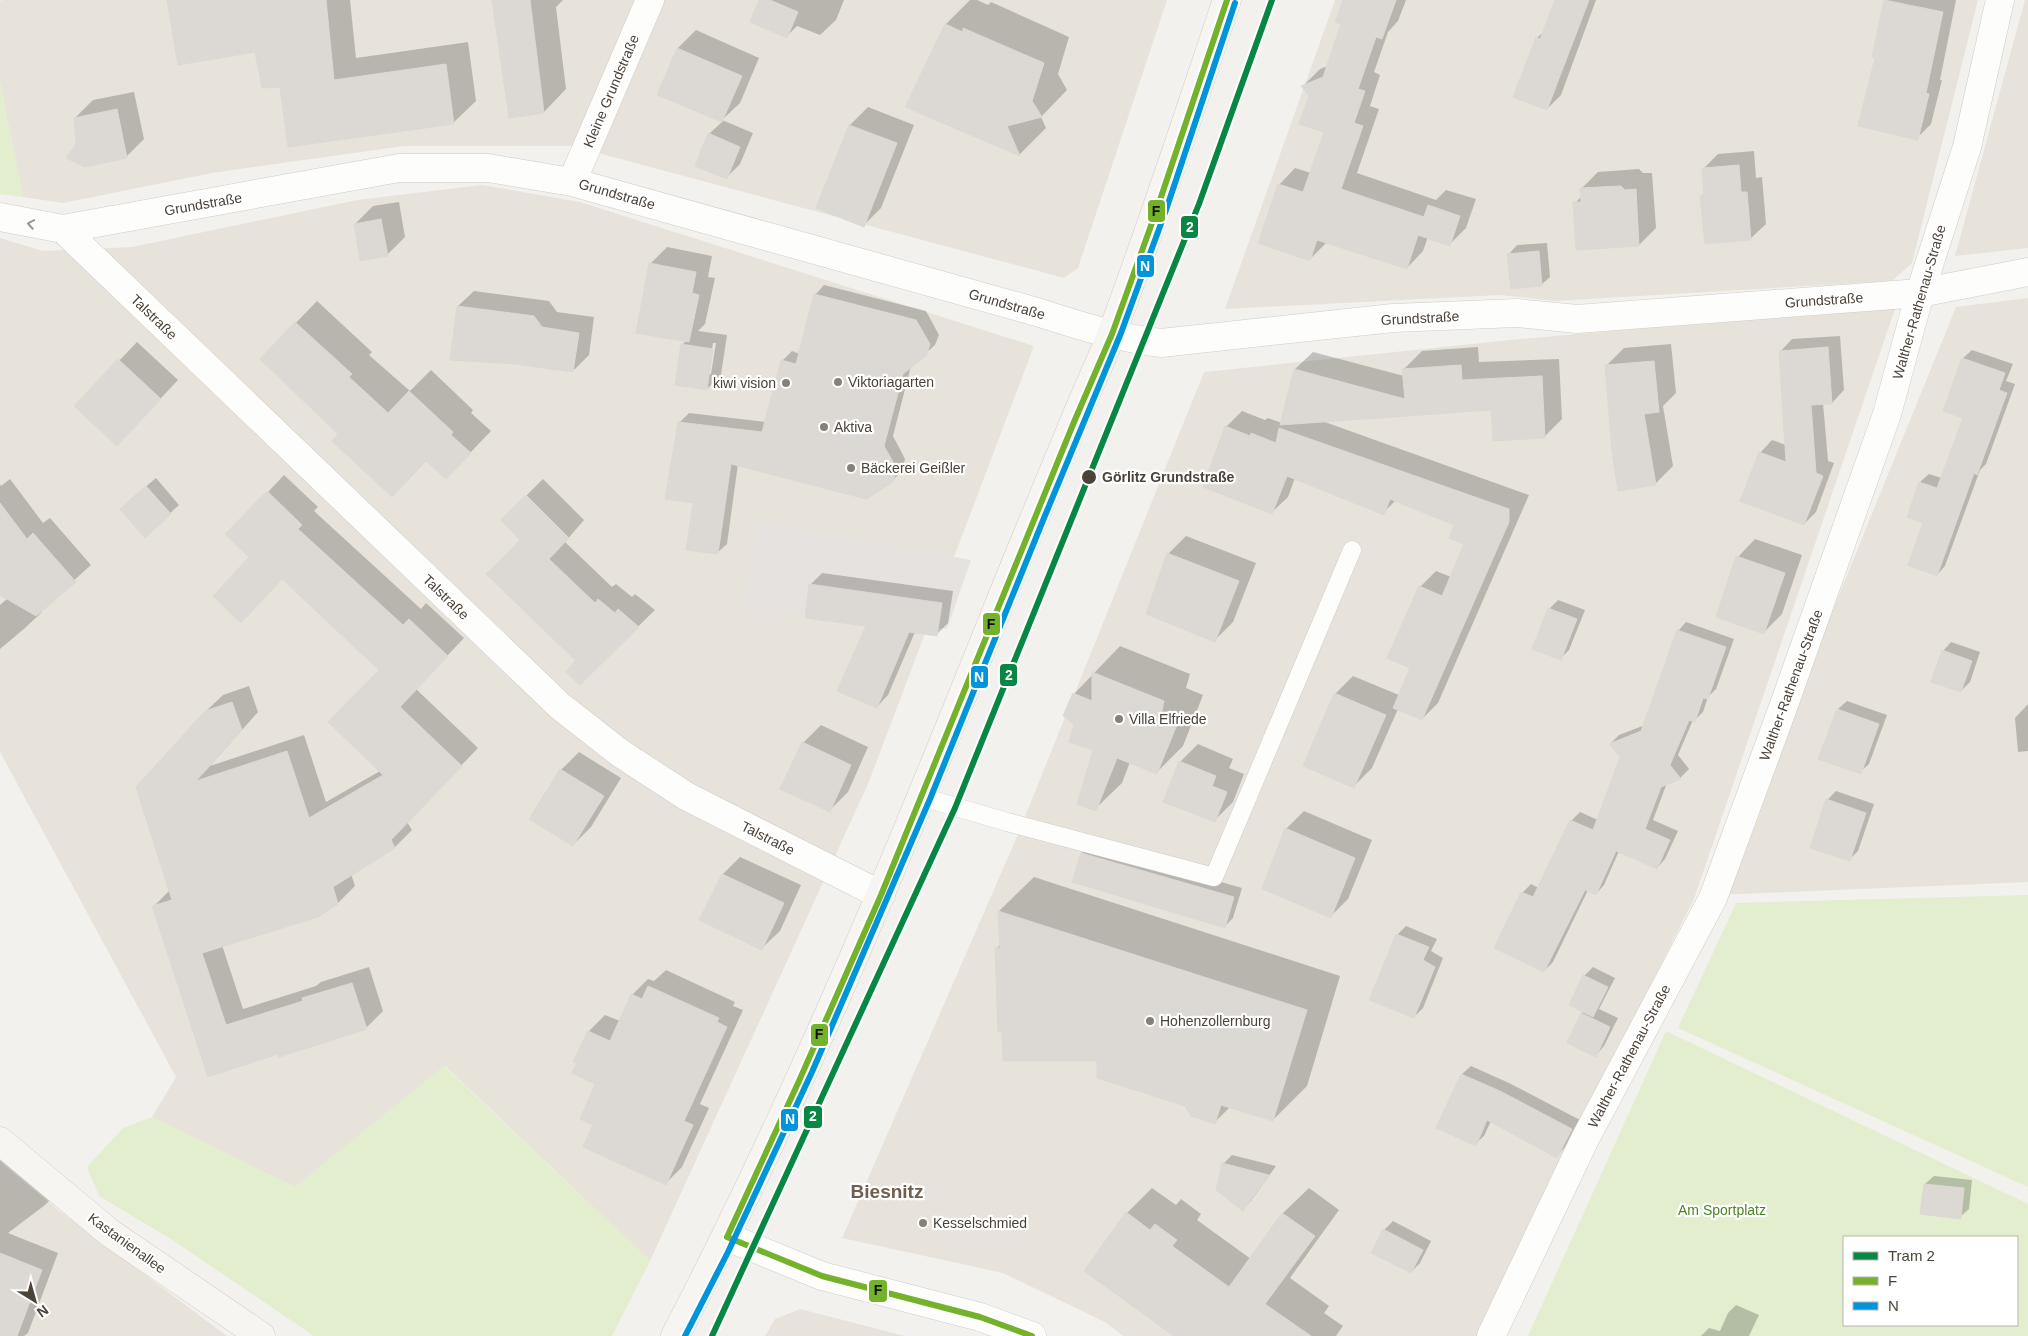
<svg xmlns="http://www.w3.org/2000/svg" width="2028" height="1336" font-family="Helvetica,sans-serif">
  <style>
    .residential { fill: #e7e3db }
    .green { fill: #e2eecd; fill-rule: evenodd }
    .parking { fill: #e5e2df }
    .shadow { fill: #0003; fill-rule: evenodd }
    .building { fill: #dcd9d4; stroke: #dcd8d3 }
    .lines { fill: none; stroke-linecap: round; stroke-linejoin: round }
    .lane-casing { stroke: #cfccc8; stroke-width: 19 }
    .street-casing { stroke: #cfccc8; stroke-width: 29 }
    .secondary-casing { stroke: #d3cec4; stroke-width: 29 }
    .lane { stroke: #fdfdfc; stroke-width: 18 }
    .street { stroke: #fdfdfc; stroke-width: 28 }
    .secondary { stroke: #f7f5f1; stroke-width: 28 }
    .bus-1-casing { stroke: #fff; stroke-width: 10 }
    .bus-2-casing { stroke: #fff; stroke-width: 10 }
    .bus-1 { stroke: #74b22b; stroke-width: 6 }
    .bus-2 { stroke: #0095db; stroke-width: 6 }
    .tram-1-casing { stroke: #fff; stroke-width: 10 }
    .tram-1 { stroke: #088742; stroke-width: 6 }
    .oneway { stroke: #9b9790 }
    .poi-dot { fill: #868078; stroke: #fff; stroke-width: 2 }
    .stop-dot { fill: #4b4338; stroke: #fff; stroke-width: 2 }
    .labels { text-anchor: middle; stroke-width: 4.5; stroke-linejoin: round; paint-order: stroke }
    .street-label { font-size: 14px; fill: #4b4338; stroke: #fff }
    .poi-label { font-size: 14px; fill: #4b4338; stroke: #fff; text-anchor: start }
    .stop-label { font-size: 14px; font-weight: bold; fill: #4b4338; stroke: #fff; text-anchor: start }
    .park-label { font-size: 14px; fill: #4d8226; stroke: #fff }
    .district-label { font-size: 19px; font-weight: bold; fill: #6f604e; stroke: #fff }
    .line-badge { stroke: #fff; stroke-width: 2 }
    .badge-label { font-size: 14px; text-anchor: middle; font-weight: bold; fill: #fff }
    .pale-badge-label { font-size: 14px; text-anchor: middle; font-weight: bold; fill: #111 }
  </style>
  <rect width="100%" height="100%" fill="#f3f1ee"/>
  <path class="residential" d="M3,0H1167L1078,268L1064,278L572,146H404L212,173L63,203L23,197L0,84V1Z
    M1335,0H1978L1912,263L1892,281L1555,301L1500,295L1225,309Z
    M2025,0H2028V248L1955,256Z
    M482,185L580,202L1034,346L868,784L650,1261L445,1066L295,1187L152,1117L176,1077L0,752V238L43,251L132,247L357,200Z
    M2028,298V882L1717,895L1956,307Z
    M1896,306L1694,899L1573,1138L1479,1336H1123L1105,1322L1003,1273L842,1238L1016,839L1204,372L1510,340Z
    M0,1162L57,1209L227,1336H0Z
    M800,1309L905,1336H765L775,1319Z"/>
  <path class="green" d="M0,84L23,197L0,194Z
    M2028,895V1187L1678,1028L1736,903Z
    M1666,1031L2028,1204V1336H1528ZM1844,1237H2017V1325H1844Z
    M444,1066L650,1261L612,1336H314L171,1239L99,1196L87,1167L123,1128L152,1117L295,1187Z"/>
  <path class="parking" d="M757,521L971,560L947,629L744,606Z"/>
  <path class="shadow" d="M170,0H350L356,58L468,42L476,101L453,123L281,86L256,51Z
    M494,0H563L556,7L566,89L544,112Z
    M761,0H844L836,20L820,35L797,26L786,37Z
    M970,0H977L988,5L991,2L1069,37L1058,74L1067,90L1041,117L1046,128L1020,154L907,106L946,24Z
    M1345,0H1406L1398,21L1388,32L1374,72L1380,75L1370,106L1379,109L1357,173L1436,200L1446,190L1476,199L1466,228L1449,245L1428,237L1423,251L1407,268L1326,243L1310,259L1279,185L1295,168L1311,173L1325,132L1311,96L1303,86L1320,69L1328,66L1343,23Z
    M1556,0H1596L1561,95L1547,109L1537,38L1544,31Z
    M1886,0H1956L1940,80H1942L1931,124L1917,138L1876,57Z
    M696,30L759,58L740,103L722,120L753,133L740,164L726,178L709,134L723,121L658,94L678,48Z
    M134,92L144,139L126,157L77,144L75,118L93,100Z
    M868,107L914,125L881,208L864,225L818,208L850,125Z
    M1754,151L1756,178L1762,177L1766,224L1750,239L1702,196L1705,193L1703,169L1718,154Z
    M1639,169L1643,173H1652L1656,228L1639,245L1575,203L1582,196L1581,189L1598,172Z
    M399,202L405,237L387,255L355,224L373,206Z
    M1547,243L1550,277L1541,285L1509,254L1517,245Z
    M667,247L712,256L708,277L715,278L705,324L698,331L727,335L721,375L707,389L682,345L687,340L650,264ZM713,343H716L711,374H708Z
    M824,285L926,311L939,335L935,345L911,366L893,436L905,459L902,471L892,481L738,464L727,544L717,553L694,502L680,422L689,413L766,422L782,361L792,351L800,354L815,295Z
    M474,291L549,301L557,312L594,317L589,355L573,371L458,306Z
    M317,301L372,352L369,355L410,391L431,370L473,410L471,413L491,431L467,456L427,460L392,496L340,434L261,359Z
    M1840,336L1844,390L1832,403H1823L1828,461L1834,463L1816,512L1804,524L1760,453L1772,440L1786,445L1780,352L1792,339Z
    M137,342L178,380L134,427L76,406Z
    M1671,344L1676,393L1663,406L1673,466L1655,484L1606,366L1624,348Z
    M1478,347L1479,362L1559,359L1562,419L1544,437L1493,409L1322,421L1529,495L1438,703L1422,719L1398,709L1372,768L1354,786L1335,694L1353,676L1399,695L1411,667L1420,587L1436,571L1451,577L1466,543L1456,525L1396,500L1383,513L1295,478L1288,497L1271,513L1226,427L1242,411L1265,420L1268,418L1282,423L1295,369L1313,352L1404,376V369L1422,351Z
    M1972,350L2013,364L2006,381L2015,384L1986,464L1980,470L1945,566L1937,575L1925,522L1908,516L1920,482L1929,474L1942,478L1965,417L1963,358Z
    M284,475L318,507L314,511L421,609L426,603L464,638L416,689L478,748L407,822L412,830L395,847L351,874L355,886L338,903L222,945L243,1009L316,986L321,982L369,967L383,1011L366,1028L279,1053L209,1076L154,906L170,890L205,712L223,695L249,686L258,712L210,766L304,735L326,802L380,771L381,670L283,578L251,557L268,492Z
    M156,478L179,505L145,536L130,500Z
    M10,479L43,523L50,518L91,565L41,610L42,612L25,628L0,649V605L8,598L0,594V484L1,486Z
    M543,479L584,520L565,542L612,587L616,584L632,597L635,594L655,610L580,683L586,651L522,540L502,520Z
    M1186,536L1256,563L1233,622L1215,640L1168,554Z
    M1755,539L1802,555L1782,614L1764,632L1738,557Z
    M822,573L953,591L948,623L936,635L915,632L888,695L877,707L867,625L810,585Z
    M1558,600L1585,610L1569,650L1560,659L1549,609Z
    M1686,622L1734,639L1716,689L1708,697L1703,712L1695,720H1693L1678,755L1689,769L1680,778L1667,783L1653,820L1678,831L1665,859L1657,868L1619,851L1604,885L1596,894L1588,890L1553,962L1544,971L1496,947L1522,893L1531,884L1539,888L1571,821L1580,812L1598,820L1621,757L1610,744L1619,735L1645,725L1678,631Z
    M1951,642L1980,652L1970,682L1961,691L1943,651Z
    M1120,646L1190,674L1186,688L1203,695L1183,746L1157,772L1130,762L1122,783L1095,809L1094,750L1076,723L1074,694Z
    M1847,701L1887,715L1869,764L1860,772L1820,758L1838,709Z
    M2028,704V751L2018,752L2015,718Z
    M821,725L868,747L848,792L830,810L803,743Z
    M1198,744L1233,759L1229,768L1244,774L1233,802L1215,820L1180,762Z
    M579,752L621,778L591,827L573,845L561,770Z
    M1836,791L1874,804L1858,851L1850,859L1827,800Z
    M1304,811L1372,840L1348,899L1330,917L1286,829Z
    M1090,844L1242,888L1233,918L1225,926L1082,853Z
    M740,857L801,885L780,931L762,948L723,874Z
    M1034,877L1340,976L1307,1086L1273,1120L1230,1107L1215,1122L1098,1060L1003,1031L996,949L1001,944L999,911Z
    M1406,926L1437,939L1431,951L1443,958L1423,1008L1414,1017L1397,935Z
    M1593,967L1615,978L1599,1009L1618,1018L1604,1046L1596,1055L1582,1013L1584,1011V976Z
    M666,970L735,1002L733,1006L743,1010L700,1104L709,1108L682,1167L666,1183L595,1125L597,1083L578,1062L575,1061L589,1031L605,1015L620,1021L632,995L648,979L654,981Z
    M1471,1066L1509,1083L1580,1120L1565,1147L1557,1156L1491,1121L1484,1136L1475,1144L1438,1128L1462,1074Z
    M0,1137L62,1188L45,1205L8,1233L58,1253L28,1333L24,1336H0Z
    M1232,1155L1276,1166L1251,1201L1243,1209L1223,1164Z
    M1934,1176L1972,1180L1969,1209L1960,1217L1925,1184Z
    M1152,1188L1176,1205L1181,1199L1201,1214L1197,1220L1251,1259L1283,1213L1309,1188L1339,1210L1290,1278L1329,1306L1324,1313L1343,1326L1336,1336H1177L1127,1213Z
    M1393,1221L1431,1241L1420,1263L1411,1272L1384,1230Z
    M1736,1305L1759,1315L1749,1336H1701L1709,1328L1720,1331L1728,1313Z"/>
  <path class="building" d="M167,0H326L334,80L446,64L454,124L288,147L280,87L262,88L255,52L178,65Z
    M492,0H530L544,113L509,118Z
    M759,0H770L798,12L787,38L750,22Z
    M1343,0H1396L1382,39L1376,37L1358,89L1365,91L1354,123L1363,126L1341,189L1424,217L1421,226L1428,205L1460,216L1450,246L1418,235L1407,269L1317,240L1310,261L1258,243L1278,184L1303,192L1324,132L1299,124L1309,96L1301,86L1323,77L1341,24L1335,22Z
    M1555,0H1589L1547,110L1513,97L1536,37L1540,39Z
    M1884,0L1943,12L1926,93L1929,94L1918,140L1858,126L1875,58L1872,57Z
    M945,24L963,32V28L1044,63L1032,101L1042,117L1007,126L1020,156L905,107Z
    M677,48L742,76L722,122L657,95Z
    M117,109L127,158L85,167L66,158L76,144L74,118Z
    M849,125L897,143L864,227L816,208Z
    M708,133L740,147L727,179L695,166Z
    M1739,165L1741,192H1747L1751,240L1705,244L1700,196L1704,195L1702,168Z
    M1621,186L1625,190L1636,189L1639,246L1576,250L1573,202H1581L1580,188Z
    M381,219L388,256L360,261L354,224Z
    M1539,251L1542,286L1511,289L1507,254Z
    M649,263L696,272L692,293L699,295L689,342L636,333Z
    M814,294L916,320L930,344L926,356L903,374L884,446L897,469L893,482L866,499L731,464L718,554L686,550L693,503L665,499L678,422L762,432L781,360L796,364Z
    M457,306L534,316L542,327L579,333L573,372L515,364L450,360Z
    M295,322L352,374L349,377L388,413L409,391L453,432L451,435L471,453L446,479L426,461L392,497L332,441L338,434L260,359Z
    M681,344L713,349L707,390L675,385Z
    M1828,347L1832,404L1811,405L1816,473L1823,476L1804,525L1740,501L1759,452L1786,462L1779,351Z
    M1962,358L2005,373L1999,390L2007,393L1977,475L1974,473L1937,576L1908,565L1923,523L1907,517L1919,482L1937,488L1963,418L1943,411Z
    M118,359L161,399L117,446L74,406Z
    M1654,361L1659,412L1644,414L1656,485L1618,491L1612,451L1605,365Z
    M1461,365L1462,380L1542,376L1545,438L1493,441L1491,410L1280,425L1294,369L1405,399L1402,369Z
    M1225,426L1250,436L1251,433L1276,443L1279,428L1509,509V522L1422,720L1393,708L1410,668L1387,658L1419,586L1442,596L1464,544L1449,538L1454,525L1390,499L1384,515L1287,476L1272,514L1203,487Z
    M146,486L171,514L145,538L120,509Z
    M267,491L302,525L298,529L403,625L409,619L448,656L400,707L462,766L391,840L395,848L333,887L338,904L318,917L202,953L226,1025L303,1001L302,998L352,983L367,1029L279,1057L278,1054L208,1077L152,906L172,900L136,787L205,711L232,702L242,730L196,781L287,751L309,818L383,775L328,722L379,670L282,579L241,623L213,596L249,557L225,534Z
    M526,495L569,538L549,559L595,603L598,599L615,613L618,609L639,627L580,685L566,672L582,653L575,660L486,574L520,540L501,520Z
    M0,503L27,539L33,533L76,582L36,616L0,595Z
    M1167,553L1239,581L1215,642L1146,614Z
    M1736,556L1785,573L1764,634L1716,617Z
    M809,584L942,603L937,636L909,632L877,708L837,691L866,626L805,618Z
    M1548,608L1577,619L1561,660L1532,649Z
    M1677,630L1726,647L1708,699L1703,698L1695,722L1689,720L1670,765L1681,779L1661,787L1645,829L1670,840L1657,869L1616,851L1596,895L1585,890L1544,972L1494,948L1521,892L1533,897L1570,820L1593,830L1620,757L1609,744L1641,731Z
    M1942,650L1972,661L1961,692L1931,682Z
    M1092,672L1164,701L1161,715L1178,722L1157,774L1117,758L1096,811L1077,804L1093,750L1069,742L1074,724L1063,716L1073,693L1092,701Z
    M1334,693L1386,715L1354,788L1303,766Z
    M1837,709L1879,724L1861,774L1818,759Z
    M802,742L851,765L830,812L780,789Z
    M1179,761L1216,776L1212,786L1227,792L1215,822L1163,802Z
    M560,769L604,796L573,846L529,819Z
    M1826,799L1866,813L1850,861L1810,848Z
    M1285,828L1355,858L1331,918L1262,889Z
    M1081,853L1234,897L1225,928L1072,882Z
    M722,874L784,903L762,950L699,920Z
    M998,911L1307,1010L1273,1121L1221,1105L1215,1124L1191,1116L1185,1106L1097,1078V1061H1003L1002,1032H998L995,948H1000Z
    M1396,934L1429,947L1423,960L1435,967L1414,1018L1369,1000Z
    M1583,975L1608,987L1593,1017L1569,1005Z
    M648,986L719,1018L717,1022L727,1027L684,1121L693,1125L666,1185L583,1147L593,1125L580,1119L595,1084L572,1073L577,1063L573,1062L588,1031L610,1041L631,994L642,999Z
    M1581,1013L1610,1027L1596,1057L1567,1043Z
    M1461,1074L1500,1091L1572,1129L1557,1158L1487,1120L1476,1146L1436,1128Z
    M1222,1163L1269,1175L1243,1211L1216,1190Z
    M1924,1184L1964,1188L1961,1219L1920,1214Z
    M1126,1212L1150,1230L1155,1224L1177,1240L1172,1246L1229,1287L1282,1213L1315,1236L1265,1304L1311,1336H1174L1084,1271Z
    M1383,1229L1423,1250L1411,1273L1371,1253Z
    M0,1253L42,1270L17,1336H0Z"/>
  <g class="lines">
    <defs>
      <path id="lane" d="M922,797L1007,822L1214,877L1352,550"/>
      <path id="street" d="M572,182L650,0
        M0,217L63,229L399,168H488L572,182L1037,312C1077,325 1118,338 1161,343L1393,318L1517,313L1577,319L1920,293L2028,272
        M63,229L560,706L620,753L686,796L881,895
        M727,1237L822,1276L980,1317L1032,1336
        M1491,1336L1585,1139L1713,898L1785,702L1887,414L1920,293L1967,147L2000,0"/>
      <path id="secondary" d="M0,1141L110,1233L261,1336
        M675,1336C797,1102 898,857 996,612C1022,547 1049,482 1076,417C1088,388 1102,359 1113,330C1154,221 1190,110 1227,0"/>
    </defs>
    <use href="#lane" class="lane-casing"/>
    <use href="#street" class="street-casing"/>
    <use href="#secondary" class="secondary-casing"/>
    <use href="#lane" class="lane"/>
    <use href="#street" class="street"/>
    <use href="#secondary" class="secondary"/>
    <defs>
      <path id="bus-1" d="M727,1237L799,1081L881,895L1074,422L1112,334L1157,209L1227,0
        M727,1237L822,1276L980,1317L1032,1336"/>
      <path id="bus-2" d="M685,1336L728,1252L812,1072L930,799L1044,518L1121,333L1166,210L1235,3"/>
    </defs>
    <use href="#bus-1" class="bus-1-casing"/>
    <use href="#bus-2" class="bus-2-casing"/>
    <use href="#bus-1" class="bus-1"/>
    <use href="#bus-2" class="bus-2"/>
    <defs>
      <path id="tram-1" d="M712,1336L955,808L1199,204L1272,0"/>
    </defs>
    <use href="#tram-1" class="tram-1-casing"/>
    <use href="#tram-1" class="tram-1"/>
  </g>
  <defs><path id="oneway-chevron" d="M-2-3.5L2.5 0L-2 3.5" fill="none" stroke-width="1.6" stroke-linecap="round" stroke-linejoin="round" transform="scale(1.25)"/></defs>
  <use class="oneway" href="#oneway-chevron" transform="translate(31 224) rotate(-170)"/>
  <g class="poi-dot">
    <circle cx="838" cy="382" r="5"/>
    <circle cx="786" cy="383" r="5"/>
    <circle cx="824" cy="427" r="5"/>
    <circle cx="851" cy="468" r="5"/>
    <circle cx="1119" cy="719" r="5"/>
    <circle cx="1150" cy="1021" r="5"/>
    <circle cx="923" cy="1223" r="5"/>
  </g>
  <circle class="stop-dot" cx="1089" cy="477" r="8"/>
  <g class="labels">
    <g class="street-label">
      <text transform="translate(611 91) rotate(-67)" y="5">Kleine Grundstraße</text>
      <text transform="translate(617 194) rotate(16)" y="5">Grundstraße</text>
      <text transform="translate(203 204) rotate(-10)" y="5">Grundstraße</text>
      <text transform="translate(1824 300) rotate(-4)" y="5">Grundstraße</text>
      <text transform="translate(1919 302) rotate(-74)" y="5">Walther-Rathenau-Straße</text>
      <text transform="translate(1007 304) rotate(16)" y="5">Grundstraße</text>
      <text transform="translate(154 317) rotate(44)" y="5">Talstraße</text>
      <text transform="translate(1420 318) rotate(-3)" y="5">Grundstraße</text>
      <text transform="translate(446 597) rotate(44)" y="5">Talstraße</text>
      <text transform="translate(1791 685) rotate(-70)" y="5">Walther-Rathenau-Straße</text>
      <text transform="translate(768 838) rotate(27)" y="5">Talstraße</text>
      <text transform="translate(1629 1056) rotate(-62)" y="5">Walther-Rathenau-Straße</text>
      <text transform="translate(127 1243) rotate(36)" y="5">Kastanienallee</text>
    </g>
    <g class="poi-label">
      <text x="848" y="387">Viktoriagarten</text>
      <text x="776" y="388" text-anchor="end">kiwi vision</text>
      <text x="834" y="432">Aktiva</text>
      <text x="861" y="473">Bäckerei Geißler</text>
      <text x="1129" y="724">Villa Elfriede</text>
      <text x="1160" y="1026">Hohenzollernburg</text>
      <text x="933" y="1228">Kesselschmied</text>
    </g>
    <g class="stop-label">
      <text x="1102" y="482">Görlitz Grundstraße</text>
    </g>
    <g class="park-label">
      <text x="1722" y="1215">Am Sportplatz</text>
    </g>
    <g class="district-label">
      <text x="887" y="1198">Biesnitz</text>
    </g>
  </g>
  <g class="line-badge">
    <rect x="1147" y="199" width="19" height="24" rx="5" fill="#74b22b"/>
    <rect x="1180" y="215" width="19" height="24" rx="5" fill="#088742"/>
    <rect x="1136" y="254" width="19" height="24" rx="5" fill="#0095db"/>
    <rect x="982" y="612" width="19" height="24" rx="5" fill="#74b22b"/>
    <rect x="999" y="663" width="19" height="24" rx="5" fill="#088742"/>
    <rect x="970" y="665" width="19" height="24" rx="5" fill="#0095db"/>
    <rect x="810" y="1023" width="19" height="24" rx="5" fill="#74b22b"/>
    <rect x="803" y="1105" width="20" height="24" rx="5" fill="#088742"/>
    <rect x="780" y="1108" width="19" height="24" rx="5" fill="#0095db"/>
    <rect x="868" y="1279" width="20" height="24" rx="5" fill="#74b22b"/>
  </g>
  <g class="badge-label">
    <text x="1190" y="232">2</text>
    <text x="1145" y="271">N</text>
    <text x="1009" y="680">2</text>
    <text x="979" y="682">N</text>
    <text x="813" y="1121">2</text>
    <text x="790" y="1124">N</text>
  </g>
  <g class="pale-badge-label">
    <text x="1156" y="216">F</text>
    <text x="991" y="629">F</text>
    <text x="819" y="1039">F</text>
    <text x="878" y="1295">F</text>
  </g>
  <rect x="1843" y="1236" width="175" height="90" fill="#ffffff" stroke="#b7b4af"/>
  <rect x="1853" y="1252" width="25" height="8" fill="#088742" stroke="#b7b4af"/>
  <text x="1888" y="1261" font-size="15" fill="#4b4338">Tram 2</text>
  <rect x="1853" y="1277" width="25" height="8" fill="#74b22b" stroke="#b7b4af"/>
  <text x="1888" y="1286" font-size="15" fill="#4b4338">F</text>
  <rect x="1853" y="1302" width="25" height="8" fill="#0095db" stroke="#b7b4af"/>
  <text x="1888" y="1311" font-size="15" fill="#4b4338">N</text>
  <g transform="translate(35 1301) rotate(143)" stroke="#ffffff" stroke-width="4" paint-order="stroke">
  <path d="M0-4L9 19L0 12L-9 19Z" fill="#4b4338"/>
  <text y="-8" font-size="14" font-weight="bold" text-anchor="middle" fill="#4b4338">N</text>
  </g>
</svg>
